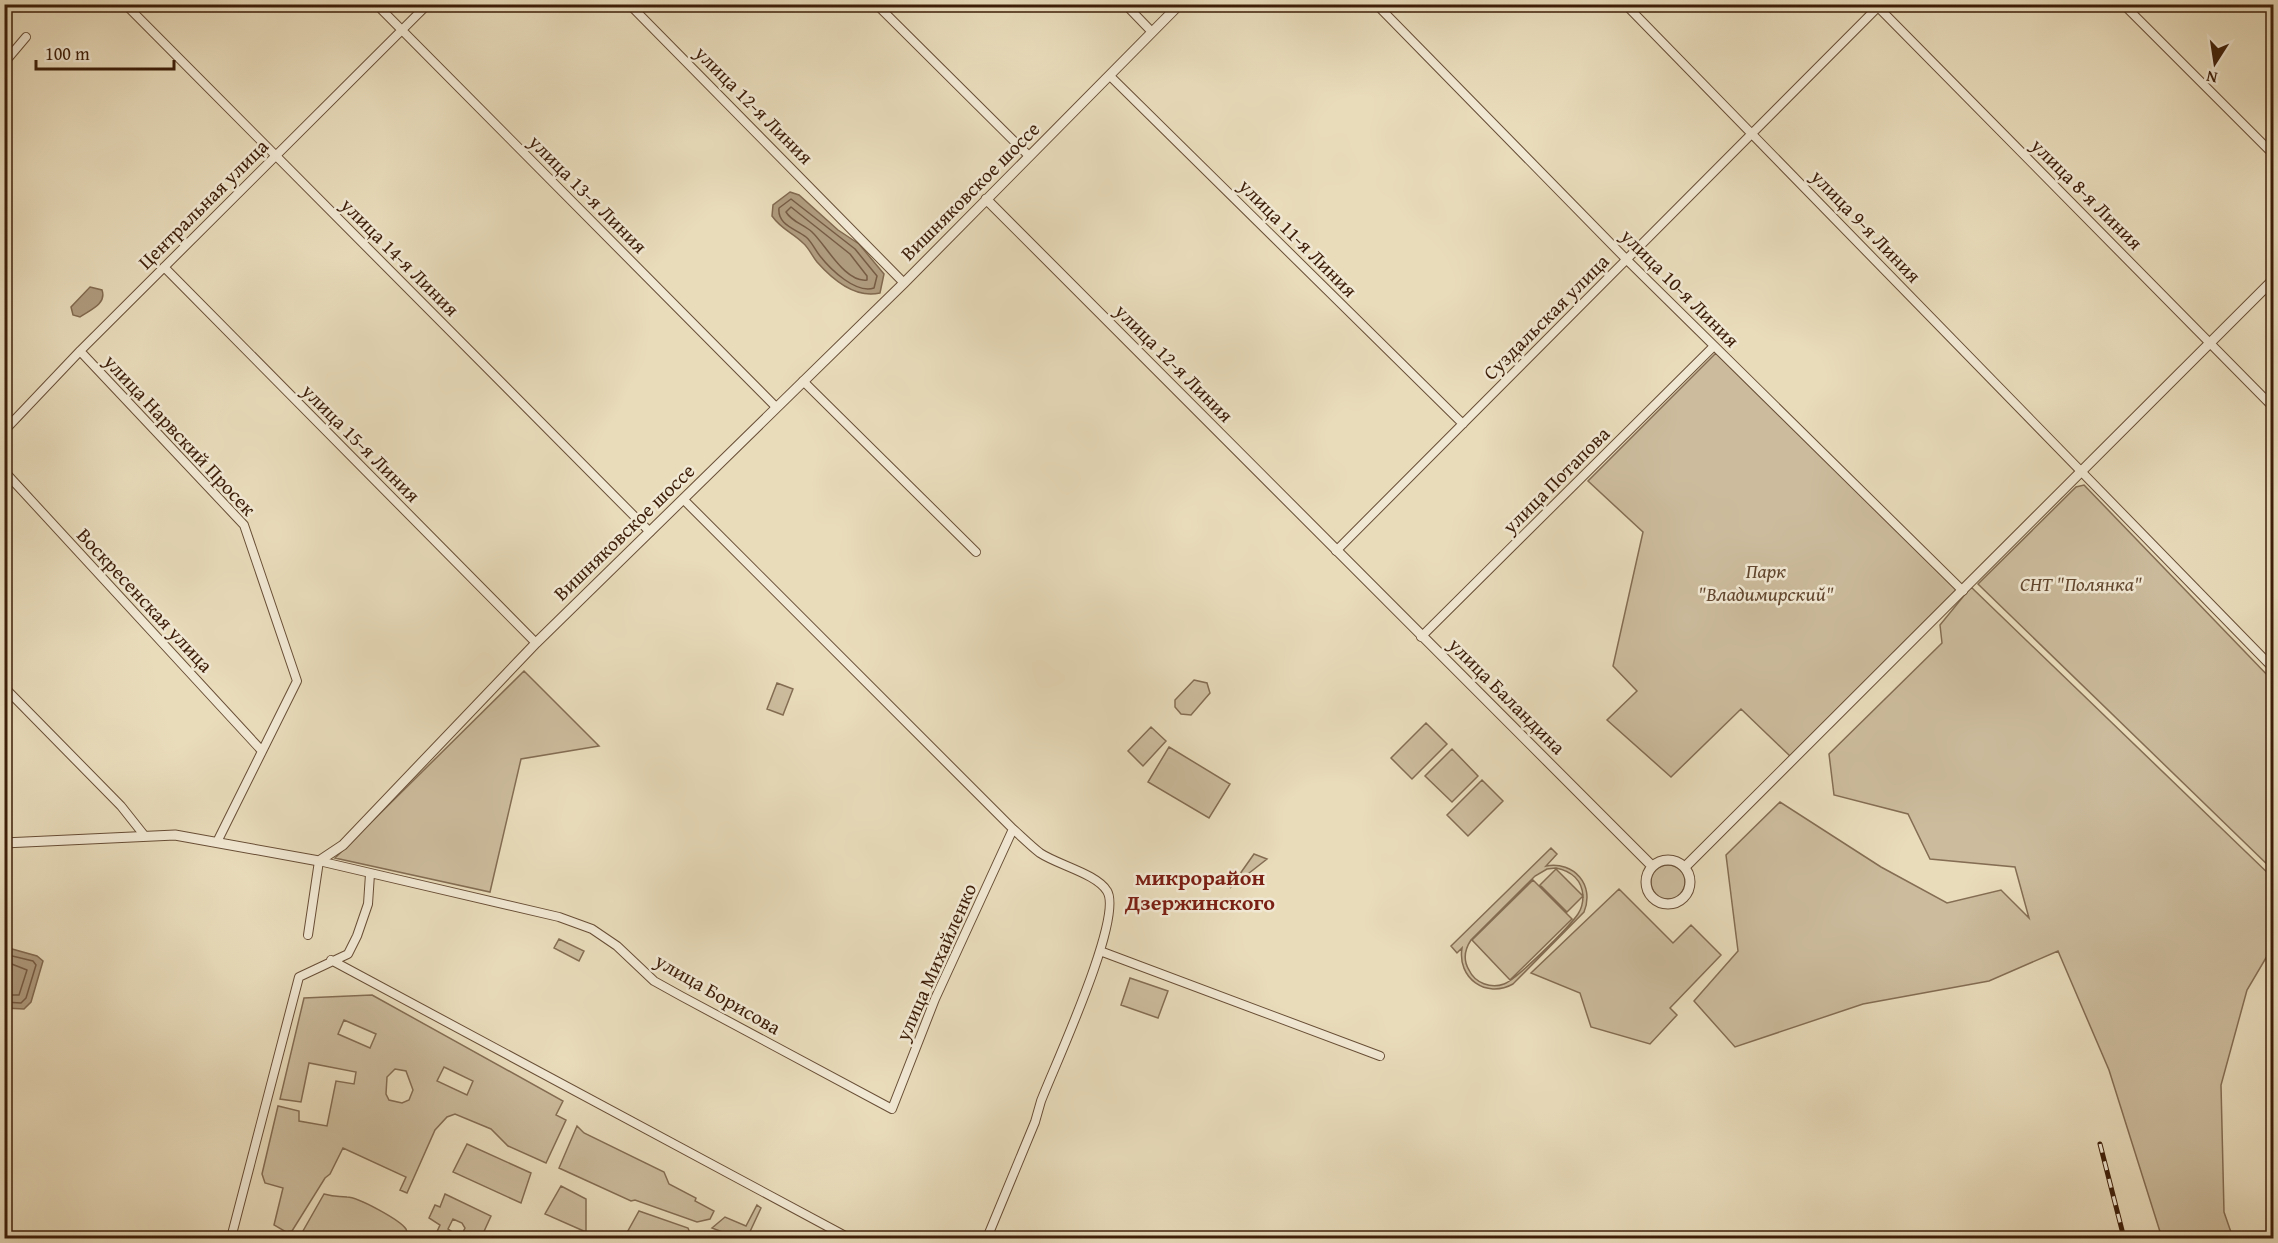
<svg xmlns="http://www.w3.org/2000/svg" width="2278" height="1243" font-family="'Gentium Book Plus',serif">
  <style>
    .green { fill: #ccbc9d; stroke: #846d53; stroke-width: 1.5; fill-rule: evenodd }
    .water { fill: #af9b7e; stroke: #81694f; stroke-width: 1.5 }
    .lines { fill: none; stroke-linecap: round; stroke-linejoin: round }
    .shore { stroke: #765c44; stroke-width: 1.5 }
    .minor-casing { stroke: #684e36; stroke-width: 10 }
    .tertiary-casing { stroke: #684e36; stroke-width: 11 }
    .minor { stroke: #f1e8d3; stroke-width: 8 }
    .tertiary { stroke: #f1e8d3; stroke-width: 9 }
    .rail-casing { stroke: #3d1e09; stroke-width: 5 }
    .rail { stroke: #f1e8d3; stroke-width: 3; stroke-dasharray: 9; stroke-linecap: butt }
    .labels { text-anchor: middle; stroke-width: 5; stroke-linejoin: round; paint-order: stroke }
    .street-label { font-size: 20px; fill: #3d1e09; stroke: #f1e8d3 }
    .park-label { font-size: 20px; font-style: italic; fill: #61462e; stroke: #f1e8d3 }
    .quarter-label { font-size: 22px; font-weight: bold; fill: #7a1f14; stroke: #f1e8d3 }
  </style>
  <rect width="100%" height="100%" fill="#e9dcbb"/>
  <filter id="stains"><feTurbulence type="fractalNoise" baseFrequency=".00333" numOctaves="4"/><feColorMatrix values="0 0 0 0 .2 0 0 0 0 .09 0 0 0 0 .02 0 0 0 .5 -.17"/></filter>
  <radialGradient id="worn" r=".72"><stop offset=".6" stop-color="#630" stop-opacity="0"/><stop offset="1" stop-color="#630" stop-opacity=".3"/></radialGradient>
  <path class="green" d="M1716,353L1960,591L1791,757L1741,709L1671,777L1607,720L1637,691L1613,666L1643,532L1588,481Z
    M2084,485L2273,681V870L1978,584L2076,487Z
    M1971,587L2273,878V946L2247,990L2221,1085L2224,1212L2233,1238H2162L2109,1070L2058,951L1989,981L1863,1004L1735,1047L1694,1001L1738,951L1726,855L1780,802L1881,867L1947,903L2001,890L2029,918L2015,867L1930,859L1908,814L1834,795L1829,754L1942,643L1940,625Z
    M524,671L599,746L521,759L490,892L335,858Z
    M1194,680L1207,683L1210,693L1191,715L1181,714L1175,707V700Z
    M777,683L793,689L783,715L767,709Z
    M1426,723L1447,744L1412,779L1391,758Z
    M1151,727L1166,741L1143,766L1128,751Z
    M1169,747L1230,784L1209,818L1148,782Z
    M1452,749L1478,776L1452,802L1425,776Z
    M1482,780L1503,801L1468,836L1447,815Z
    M1551,848L1557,854L1546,866C1574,861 1595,885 1584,912L1513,984C1486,999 1457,978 1462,948L1457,953L1451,946ZM1556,868C1571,871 1582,880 1583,896L1556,869L1540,885L1567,912L1583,896C1583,903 1582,908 1578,914C1570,926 1517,979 1504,984C1491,989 1475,983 1469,970C1463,960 1465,949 1471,940L1535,876L1547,869Z
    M1254,854L1267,859L1230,888Z
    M1651 882a17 17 0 1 1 34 0a17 17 0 1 1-34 0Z
    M1533,880L1572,919L1510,980L1472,940Z
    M1619,889L1673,943L1691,925L1721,955L1670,1008L1677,1015L1650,1044L1591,1027L1580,993L1531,973Z
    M559,939L584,951L579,961L554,948Z
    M1130,978L1168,991L1158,1018L1121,1005Z
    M372,995L563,1101L556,1115L566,1120L546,1163L508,1146L491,1129L455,1114L447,1117L435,1130L407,1193L400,1190L406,1177L343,1148L330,1174L325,1178L292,1231L286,1232L274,1225L283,1188L265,1183L262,1174L278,1106L299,1111V1121L327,1126L336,1081L354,1084L356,1072L309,1063L301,1102L280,1099L304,998ZM344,1020L376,1034L370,1048L338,1034ZM444,1067L473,1081L467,1095L437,1081ZM395,1069L406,1071L413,1090L409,1100L402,1103L389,1100L386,1094L387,1077Z
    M577,1126L584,1133L664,1172L669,1184L696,1198L695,1201L714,1211L710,1219L697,1222L635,1200L631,1201L559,1168Z
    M467,1144L531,1173L521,1203L453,1172Z
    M561,1186L586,1199V1232L545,1214Z
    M324,1194C336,1197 336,1196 347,1197C358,1197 400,1220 406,1229C407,1231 408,1237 408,1238H317L314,1234L303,1235V1238H299Z
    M445,1194L491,1216L481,1238H460L465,1228L462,1223L453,1219L448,1229L454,1233L451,1238L435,1236L440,1225L429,1218L435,1205L440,1207Z
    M757,1205L761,1208L747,1238H738L712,1228L725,1217L746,1226Z
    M639,1211L688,1228L692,1238H624Z"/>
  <path class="water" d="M790,192L799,195L838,230L859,244L884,274L880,293C855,299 833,280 817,262C812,256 809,248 803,243C792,232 782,230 772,216L773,205Z
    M90,287L102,290C107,304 90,310 80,317L73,315L71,307Z
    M5,947L37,956L43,961L31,1002L24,1009L5,1008Z"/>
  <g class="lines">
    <path class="shore" d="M791,199L855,249L877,276L874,288C856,294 831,270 820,256C815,250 812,242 806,237C796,229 777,225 779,208Z
      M791,207L850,254L867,276V280C845,283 826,245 812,232C803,224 792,222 786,212Z
      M4,954L33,961L36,965L26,998L21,1003L4,1002
      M4,961L27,970L19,995H4"/>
    <defs>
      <path id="minor" d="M125,4L650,532
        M376,4L776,407
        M629,4L904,283
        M876,4L1029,156
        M1125,4L1152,32
        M1376,4L1627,260L1963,591
        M1625,4L2274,669
        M2123,4L2274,155
        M1876,5L2274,408
        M4,63L26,37
        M1110,76L1463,424
        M164,267L536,643
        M80,351L244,525L297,681L217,842
        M803,381L976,552
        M4,431L80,351L428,4
        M4,471L262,751
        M684,500L1013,829C1022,837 1031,846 1040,853C1058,865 1097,874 1107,891C1124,917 1054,1067 1041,1101L1035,1122L987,1238
        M1336,551L1881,4
        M1421,637L1714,346
        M4,687L121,806L144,835
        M308,935L319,861L559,917L592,929L617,946L654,981L681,996L892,1109L935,999L1013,829
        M1100,951L1380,1056
        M331,960L849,1238
        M231,1238L299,977L348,954L357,936L368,904L370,874"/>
      <path id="tertiary" d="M986,199L1652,866
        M4,843L175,835L319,861L343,845L536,643L904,283L1180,4
        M1646 882a22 22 0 1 1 44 0a22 22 0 1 1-44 0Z
        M1685,867L2274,279"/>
    </defs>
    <use href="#minor" class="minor-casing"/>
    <use href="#tertiary" class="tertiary-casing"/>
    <use href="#minor" class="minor"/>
    <use href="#tertiary" class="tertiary"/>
    <defs>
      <path id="rail" d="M2100,1144L2124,1238"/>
    </defs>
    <use href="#rail" class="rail-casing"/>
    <use href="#rail" class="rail"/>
  </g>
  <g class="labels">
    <g class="street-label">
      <text transform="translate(754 105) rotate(45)" y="7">улица 12-я Линия</text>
      <text transform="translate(970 191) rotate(-45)" y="7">Вишняковское шоссе</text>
      <text transform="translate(588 194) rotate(45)" y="7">улица 13-я Линия</text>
      <text transform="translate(2087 194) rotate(45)" y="7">улица 8-я Линия</text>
      <text transform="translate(203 204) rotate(-45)" y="7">Центральная улица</text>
      <text transform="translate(1866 226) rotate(46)" y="7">улица 9-я Линия</text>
      <text transform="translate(1298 238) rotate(45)" y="7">улица 11-я Линия</text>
      <text transform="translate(400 257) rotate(45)" y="7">улица 14-я Линия</text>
      <text transform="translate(1680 288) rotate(45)" y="7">улица 10-я Линия</text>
      <text transform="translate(1546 317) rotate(-45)" y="7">Суздальская улица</text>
      <text transform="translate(1174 363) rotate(45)" y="7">улица 12-я Линия</text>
      <text transform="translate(180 435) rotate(47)" y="7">улица Нарвский Просек</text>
      <text transform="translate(361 443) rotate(45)" y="7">улица 15-я Линия</text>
      <text transform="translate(1556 480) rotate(-45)" y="7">улица Потапова</text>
      <text transform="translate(624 532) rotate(-44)" y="7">Вишняковское шоссе</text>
      <text transform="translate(145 600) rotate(47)" y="7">Воскресенская улица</text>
      <text transform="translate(1507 696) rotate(45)" y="7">улица Баландина</text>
      <text transform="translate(936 962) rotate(-66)" y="7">улица Михайленко</text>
      <text transform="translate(718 994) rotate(30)" y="7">улица Борисова</text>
    </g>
    <g class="park-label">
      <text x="1766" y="578">Парк<tspan x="1766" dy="23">"Владимирский"</tspan></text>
      <text x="2081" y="591">СНТ "Полянка"</text>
    </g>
    <g class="quarter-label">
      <text x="1200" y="885">микрорайон<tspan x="1200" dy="25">Дзержинского</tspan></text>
    </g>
  </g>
  <rect width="2278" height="1243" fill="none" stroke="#e9dcbb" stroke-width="24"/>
  <rect x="6" y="6" width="2266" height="1231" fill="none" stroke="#3d1e09" stroke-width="3"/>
  <rect x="12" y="12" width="2254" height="1219" fill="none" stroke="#3d1e09" stroke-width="1.5"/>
  <g transform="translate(2215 63) rotate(192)" stroke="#f1e8d3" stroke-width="4.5" paint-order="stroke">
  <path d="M0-4.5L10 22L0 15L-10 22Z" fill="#3d1e09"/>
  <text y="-9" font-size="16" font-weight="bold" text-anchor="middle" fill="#3d1e09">N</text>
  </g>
  <path d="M36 60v9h138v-9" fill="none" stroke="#3d1e09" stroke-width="3"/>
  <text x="45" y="60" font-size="18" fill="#3d1e09" stroke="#f1e8d3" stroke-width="4.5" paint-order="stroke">100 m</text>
  <rect width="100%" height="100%" filter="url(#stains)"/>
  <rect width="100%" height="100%" fill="url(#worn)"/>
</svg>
